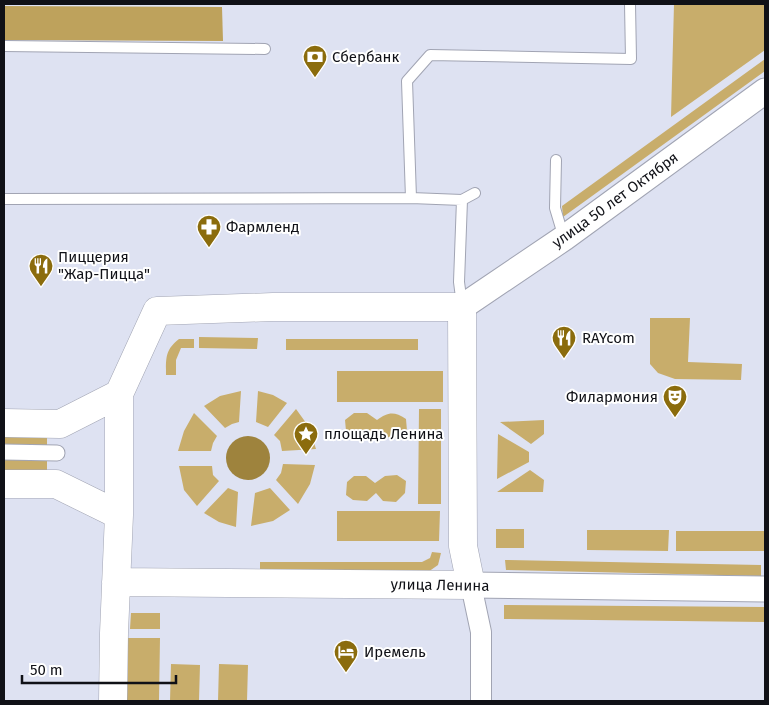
<svg xmlns="http://www.w3.org/2000/svg" width="769" height="705" font-family="'Fira Sans',sans-serif">
  <style>
    .green { fill: #c8ad6b }
    .forest { fill: #bea25c }
    .water { fill: #9e833d }
    .lines { fill: none; stroke-linecap: round; stroke-linejoin: round }
    .service-casing { stroke: #a1a4b3; stroke-width: 12 }
    .pedestrian-casing { stroke: #a1a4b3; stroke-width: 17 }
    .minor-casing { stroke: #a1a4b3; stroke-width: 22 }
    .tertiary-casing { stroke: #a1a4b3; stroke-width: 27 }
    .secondary-casing { stroke: #a1a4b3; stroke-width: 29 }
    .service { stroke: #fff; stroke-width: 10 }
    .pedestrian { stroke: #fff; stroke-width: 15 }
    .minor { stroke: #fff; stroke-width: 20 }
    .tertiary { stroke: #fff; stroke-width: 25 }
    .secondary { stroke: #fff; stroke-width: 28 }
    .labels { text-anchor: middle; stroke-width: 4; stroke-linejoin: round; paint-order: stroke }
    .poi-label { font-size: 15px; fill: #101117; stroke: #fff; text-anchor: start }
    .street-label { font-size: 15px; fill: #101117; stroke: #fff }
  </style>
  <rect width="100%" height="100%" fill="#dee2f2"/>
  <path class="green" d="M674,4H765V50L671,117Z
    M765,59V71L563,217L562,206Z
    M650,318H690L688,362L742,364L741,380L675,379L658,373L650,364Z
    M199,337L258,338L257,349L199,348Z
    M179,339H194V348H181L176,360V375H166C166,358 165,350 179,339Z
    M286,339H418V350H286Z
    M337,371H443V402H337Z
    M241,391L239,422L232,424L225,428L204,406L220,396Z
    M258,391L273,395L287,403L268,427L256,422Z
    M296,409L309,427L316,449L282,451L280,441L274,435Z
    M419,409H441V504H418Z
    M194,413L217,436L213,443L211,451H178L184,431Z
    M354,413H367L377,420C388,412 394,411 406,419L407,431C394,441 388,439 376,430C363,439 359,439 346,431L345,420Z
    M544,420V434L531,444L500,422Z
    M4,429L47,430V447L4,446Z
    M498,434L529,452V462L497,479Z
    M4,456L47,457V472H4Z
    M283,464L315,465L310,484L298,504L276,480L281,473Z
    M212,466L213,475L219,481L197,506L184,490L179,466Z
    M530,470L544,480L543,492H497Z
    M397,475L406,481L405,493L396,502L383,501L376,493L367,501L353,500L346,495L347,482L354,476H366L375,483L385,476Z
    M228,488L238,492L236,527L219,522L204,513Z
    M270,488L290,510L273,521L251,526L255,493Z
    M337,511H440L439,541H337Z
    M496,529H524V548H496Z
    M587,530H669L668,551L587,550Z
    M676,531H765V551H676Z
    M432,552L441,553L438,565L428,572L260,573V562H422L430,558Z
    M505,560L761,565V576L506,570Z
    M504,605L765,607V622L504,619Z
    M131,613H160V629H130Z
    M127,638H160L159,701H126Z
    M171,664L200,665L199,701H170Z
    M219,664L248,665L247,701H218Z"/>
  <path class="forest" d="M4,6L222,7L223,41L4,40Z"/>
  <path class="water" d="M226 458a22 22 0 1 1 44 0a22 22 0 1 1-44 0Z"/>
  <g class="lines">
    <defs>
      <path id="service" d="M4,46L265,49
        M556,160L555,208L564,238
        M411,198L407,81L430,55L631,59L630,4
        M4,199L411,198L462,200L459,282L462,305
        M462,200L475,193"/>
      <path id="pedestrian" d="M4,452L57,453"/>
      <path id="minor" d="M471,585L481,632V701"/>
      <path id="tertiary" d="M462,307L564,238L765,91
        M471,585L765,589"/>
      <path id="secondary" d="M4,423L60,424L119,394L157,311L273,307H462L463,546L471,585L116,582
        M4,484H56L119,515
        M113,701L114,633L119,515V394"/>
    </defs>
    <use href="#service" class="service-casing"/>
    <use href="#pedestrian" class="pedestrian-casing"/>
    <use href="#minor" class="minor-casing"/>
    <use href="#tertiary" class="tertiary-casing"/>
    <use href="#secondary" class="secondary-casing"/>
    <use href="#service" class="service"/>
    <use href="#pedestrian" class="pedestrian"/>
    <use href="#minor" class="minor"/>
    <use href="#tertiary" class="tertiary"/>
    <use href="#secondary" class="secondary"/>
  </g>
  <defs>
    <symbol id="bank-pin" viewBox="-11 -11 22 30"><path d="M0 17L-7.5 6A9.5 9.5 0 1 1 7.5 6Z" fill="#8b6c0d" stroke="#fff"/><path d="M-6-4H6V4H-6ZM0-2.3a2.3 2.3 0 1 0 0 4.6a2.3 2.3 0 1 0 0-4.6Z" fill="#fff"/></symbol>
    <symbol id="pharmacy-pin" viewBox="-11 -11 22 30"><path d="M0 17L-7.5 6A9.5 9.5 0 1 1 7.5 6Z" fill="#8b6c0d" stroke="#fff"/><path d="M-2-6h4v4h4v4h-4v4h-4v-4h-4v-4h4Z" fill="#fff"/></symbol>
    <symbol id="restaurant-pin" viewBox="-11 -11 22 30"><path d="M0 17L-7.5 6A9.5 9.5 0 1 1 7.5 6Z" fill="#8b6c0d" stroke="#fff"/><path d="M-5-6h1v4h1v-4h1v4h1v-4h1v5L-1.5 .5V6h-2V.5L-5-1ZM5-6V6H3V1.5H1.5Q1.5-4 5-6Z" fill="#fff"/></symbol>
    <symbol id="theatre-pin" viewBox="-11 -11 22 30"><path d="M0 17L-7.5 6A9.5 9.5 0 1 1 7.5 6Z" fill="#8b6c0d" stroke="#fff"/><path d="M-5-5.5Q0-4 5-5.5V0Q5 5 0 6Q-5 5-5 0ZM-3.3-2.5H-1v1.5H-3.3ZM1-2.5H3.3v1.5H1ZM-2.8 1Q0 5.5 2.8 1Z" fill="#fff"/></symbol>
    <symbol id="sight-pin" viewBox="-11 -11 22 30"><path d="M0 17L-7.5 6A9.5 9.5 0 1 1 7.5 6Z" fill="#8b6c0d" stroke="#fff"/><path d="M0-6L1.8-2.2L6-1.7L2.9 1.2L3.7 5.4L0 3.3L-3.7 5.4L-2.9 1.2L-6-1.7L-1.8-2.2Z" fill="#fff"/></symbol>
    <symbol id="hotel-pin" viewBox="-11 -11 22 30"><path d="M0 17L-7.5 6A9.5 9.5 0 1 1 7.5 6Z" fill="#8b6c0d" stroke="#fff"/><path d="M-6-4.5h1.5V1H6V5H4.5V3h-9V5H-6ZM-4 0a1.8 1.8 0 1 1 3.6 0ZM.5 0V-2.5h3Q6-2.5 6 0Z" fill="#fff"/></symbol>
  </defs>
  <g fill-rule="evenodd">
    <use href="#bank-pin" x="301" y="43" width="28" height="38"/>
    <use href="#pharmacy-pin" x="195" y="213" width="28" height="38"/>
    <use href="#restaurant-pin" x="27" y="252" width="28" height="38"/>
    <use href="#restaurant-pin" x="550" y="324" width="28" height="38"/>
    <use href="#theatre-pin" x="661" y="383" width="28" height="38"/>
    <use href="#sight-pin" x="292" y="420" width="28" height="38"/>
    <use href="#hotel-pin" x="332" y="638" width="28" height="38"/>
  </g>
  <g class="labels">
    <g class="poi-label">
      <text x="332" y="62">Сбербанк</text>
      <text x="226" y="232">Фармленд</text>
      <text x="58" y="262">Пиццерия<tspan x="58" dy="17">"Жар-Пицца"</tspan></text>
      <text x="582" y="343">RAYcom</text>
      <text x="658" y="402" text-anchor="end">Филармония</text>
      <text x="324" y="439">площадь Ленина</text>
      <text x="364" y="657">Иремель</text>
    </g>
    <g class="street-label">
      <text transform="translate(615 200) rotate(-36)" y="5">улица 50 лет Октября</text>
      <text transform="translate(440 585) rotate(1)" y="5">улица Ленина</text>
    </g>
  </g>
  <rect width="769" height="705" fill="none" stroke="#101117" stroke-width="10"/>
  <path d="M22 675v8h154v-8" fill="none" stroke="#101117" stroke-width="2.5"/>
  <text x="30" y="675" font-size="15" fill="#101117" stroke="#ffffff" stroke-width="4" paint-order="stroke">50 m</text>
</svg>
